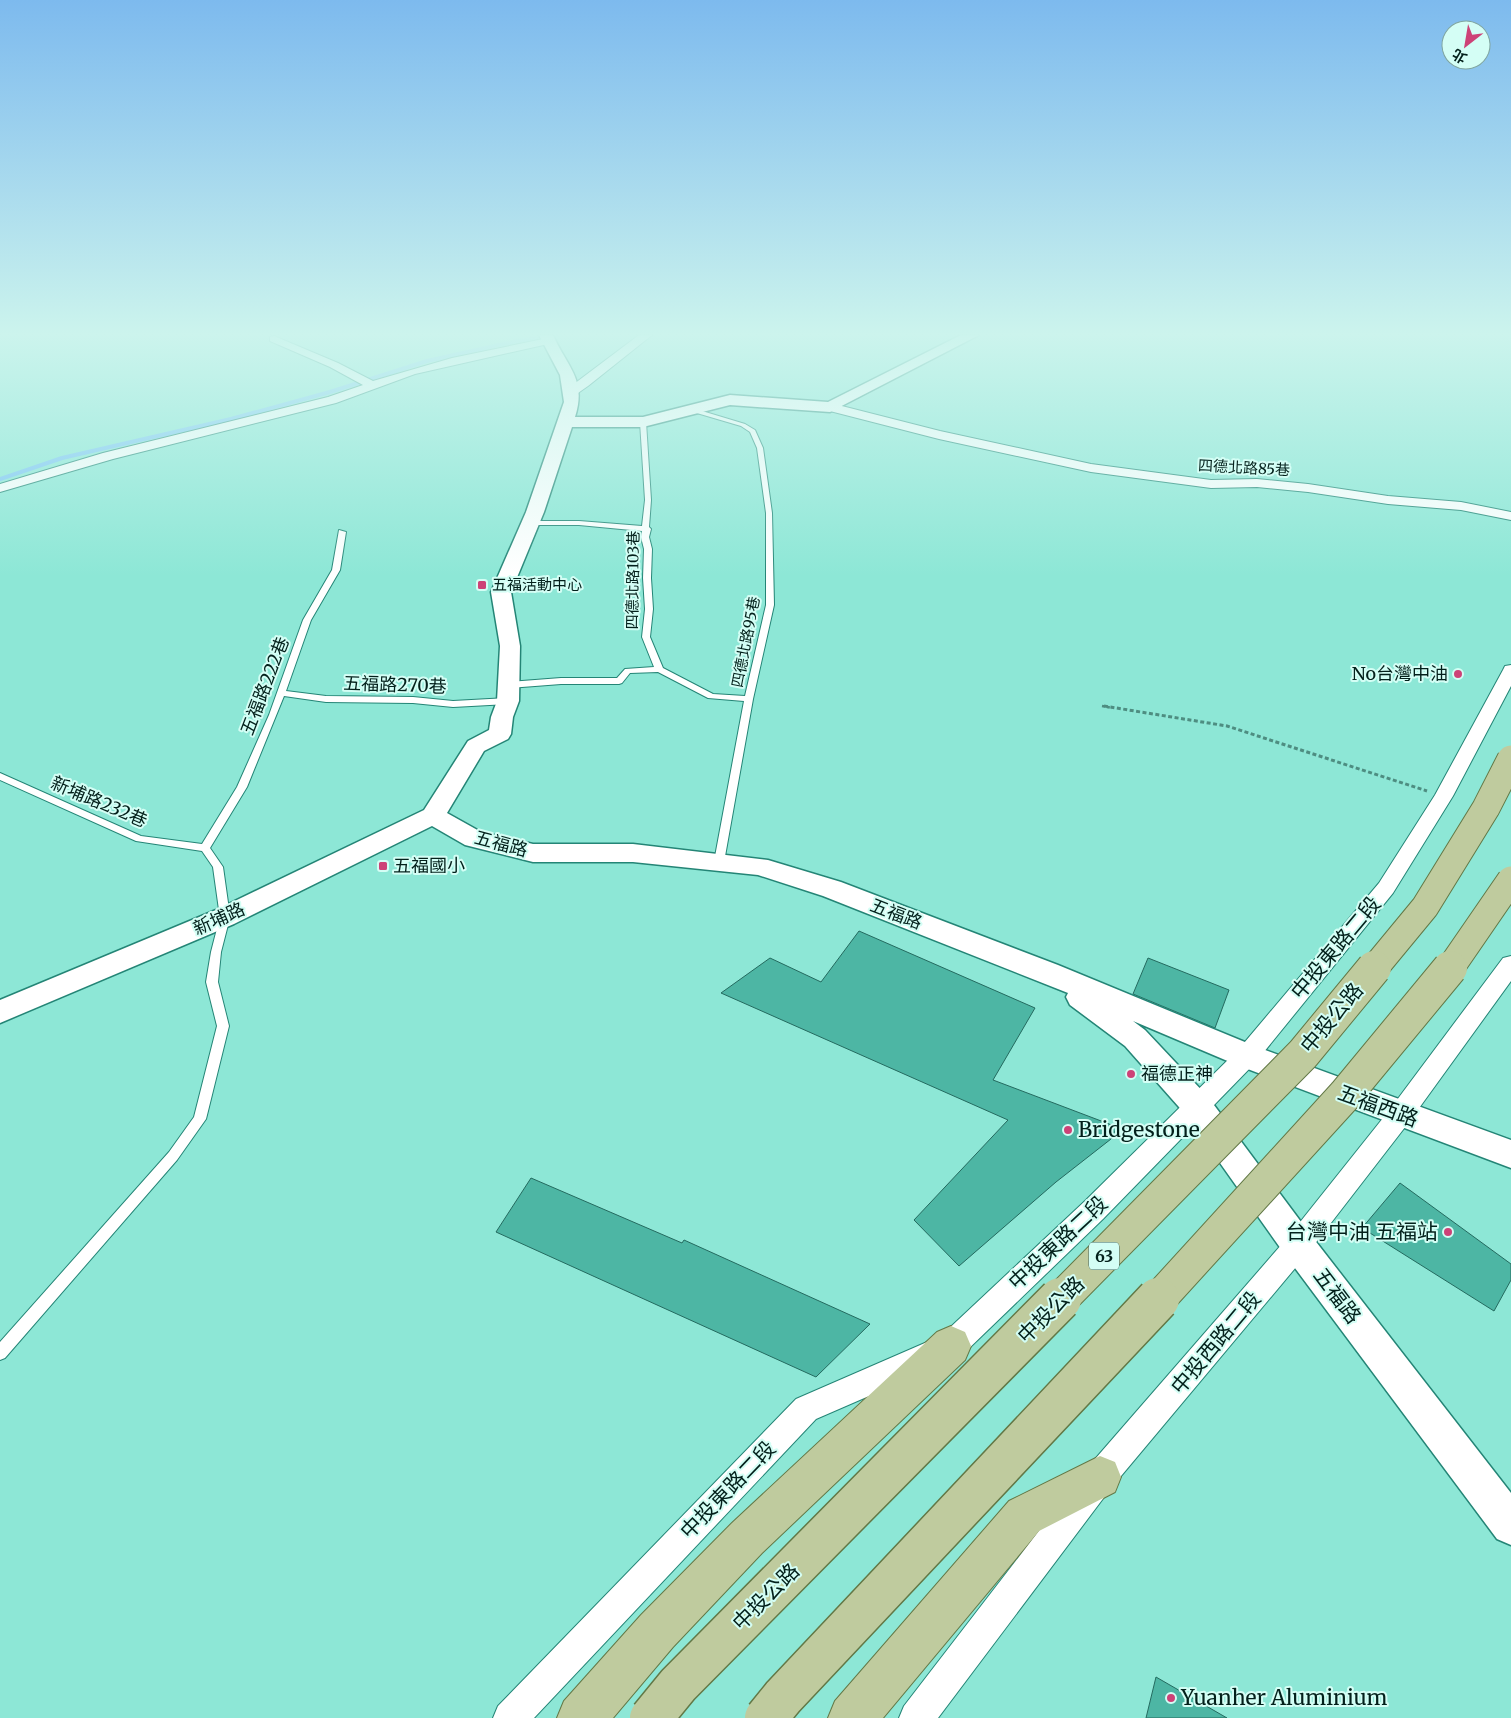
<svg xmlns="http://www.w3.org/2000/svg" width="1511" height="1718" font-family="Merriweather,'Noto Sans TC',serif">
  <style>
    .lines { fill: none; stroke-linecap: round; stroke-linejoin: round }
    .stream { stroke: #7ec4f6; stroke-width: 4 }
    .building { fill: #4db6a4; stroke: #246a5f }
    .service-casing { stroke: #248576; stroke-width: 2 }
    .minor-casing { stroke: #248576; stroke-width: 2 }
    .tertiary-casing { stroke: #248576; stroke-width: 3 }
    .primary-casing { stroke: #627846; stroke-width: 2 }
    .path-far1 { stroke: #4e8d81; stroke-width: 2.5; stroke-dasharray: 3 2; stroke-linecap: butt }
    .path { stroke: #4e8d81; stroke-width: 3; stroke-dasharray: 4 2.5; stroke-linecap: butt }
    .service { fill: #fff; fill-rule: evenodd }
    .minor { fill: #fff; fill-rule: evenodd }
    .tertiary { fill: #fff; fill-rule: evenodd }
    .primary { fill: #bfcb9e; fill-rule: evenodd }
    .primary-bridge-far2-casing { stroke: #627846; stroke-width: 29; stroke-linecap: butt }
    .primary-bridge-far1-casing { stroke: #627846; stroke-width: 36; stroke-linecap: butt }
    .primary-bridge-casing { stroke: #627846; stroke-width: 45; stroke-linecap: butt }
    .primary-bridge-far2 { stroke: #bfcb9e; stroke-width: 27 }
    .primary-bridge-far1 { stroke: #bfcb9e; stroke-width: 34 }
    .primary-bridge { stroke: #bfcb9e; stroke-width: 42 }
    .poi-dot { fill: #cd4277; stroke: #d4fef5; stroke-width: 2 }
    .labels { text-anchor: middle; stroke-width: 4; stroke-linejoin: round; paint-order: stroke }
    .far-street-label { font-size: 15px; fill: #03201b; stroke: #d4fef5 }
    .far-poi-label { font-size: 15px; fill: #03201b; stroke: #d4fef5; text-anchor: start }
    .shield { fill: #d4fef5; stroke: #42635c; stroke-width: 1 }
    .shield-label { font-size: 16px; font-weight: bold; fill: #03201b }
    .poi-label { font-size: 18px; fill: #03201b; stroke: #d4fef5; text-anchor: start }
    .street-label { font-size: 18px; fill: #03201b; stroke: #d4fef5 }
    .near-street-label { font-size: 21px; fill: #03201b; stroke: #d4fef5 }
    .near-poi-label { font-size: 21px; fill: #03201b; stroke: #d4fef5; text-anchor: start }
  </style>
  <rect width="100%" height="100%" fill="#8de7d6"/>
  <g class="lines">
    <path class="stream" d="M0,479L62,458L231,419L330,392L427,361L517,341L557,335"/>
  </g>
  <path class="building" d="M859,931L1035,1008L993,1080L1117,1127L1111,1139L1056,1182L959,1266L914,1220L1008,1120L721,993L770,958L821,982Z
    M1148,958L1229,990L1215,1028L1133,994Z
    M531,1178L682,1243L684,1240L870,1324L816,1377L496,1232Z
    M1400,1183L1511,1264V1280L1494,1311L1362,1228Z
    M1156,1677L1227,1718H1146Z"/>
  <g class="lines">
    <defs>
      <path id="service" d="M692,408L745,424L755,430L763,448L772,513L774,605L753,699L724,862L719,866L714,862L744,701L708,698L658,672L630,673L622,683L619,684H561L509,688L505,685L509,682L561,678H617L625,669L654,667L642,637L645,609L643,578L644,549L641,537L642,531L579,525H531L527,523L531,521H579L642,526L645,500L640,422L643,420L646,422L651,500L649,527L651,529L649,537L652,549L651,578L653,609L650,637L663,668L713,694L745,696L766,605V513L757,448L750,432L741,426L690,411L689,410Z
        M339,530L346,532L340,570L311,620L286,691L326,696L413,697L453,701L508,698L512,701L508,704L453,707L413,703L326,702L284,696L247,787L210,848L223,867L230,917L221,952L218,982L229,1026L206,1119L177,1160L5,1358L0,1360V1342L169,1152L194,1117L217,1026L206,982L211,952L220,917L213,867L202,851L136,841L0,780V773L141,836L202,844L237,787L269,715L303,620L332,570Z"/>
      <path id="minor" d="M639,335H652L588,386L578,393H570V387Z
        M274,336L338,363L373,381L452,358L548,338L553,341L548,344L415,374L336,403L113,459L0,492V484L103,453L328,397L363,385L330,367L270,341V337Z
        M830,403L940,431L1091,464L1211,480L1257,479L1308,484L1388,496L1461,502L1511,512V520L1461,510L1388,504L1308,492L1257,487L1211,488L1091,472L939,439L826,410L824,407Z
        M1511,665V686L1453,796L1393,893L1255,1063L1103,1219L961,1356L816,1419L534,1718H493L498,1706L796,1399L941,1336L1085,1201L1239,1049L1379,883L1435,795L1503,670L1505,666Z
        M1511,956V981L1409,1122L1307,1254L1111,1488L938,1718H899L904,1706L1089,1466L1289,1236L1391,1108L1503,958Z"/>
      <path id="tertiary" d="M539,335H553C567,367 587,379 575,417H643L730,395L828,402L961,335H979L830,412L730,405L643,427H572L544,512L511,592L520,646L519,701L513,717L511,734L508,739L484,751L447,813L481,832L533,844H633L768,860L841,882L1058,965L1257,1047L1511,1140V1168L1237,1065L1133,1021L1145,1030L1208,1097L1310,1234L1511,1493V1545L1497,1539L1286,1256L1186,1115L1125,1046L1070,1005L1066,997L1068,993L823,896L758,875L633,862H533L465,845L432,826L234,924L0,1023V1000L216,910L424,810L468,741L489,730L491,717L497,701L500,646L491,592L526,512L564,402L560,375Z"/>
      <path id="primary" d="M951,1326L965,1332L971,1346L965,1360L762,1553L673,1647L613,1718H557L564,1701L641,1615L732,1523L937,1332Z
        M1100,1456L1115,1462L1121,1477L1115,1492L1039,1531L883,1718H828L835,1701L1009,1501Z"/>
    </defs>
    <use href="#service" class="service-casing"/>
    <use href="#minor" class="minor-casing"/>
    <use href="#tertiary" class="tertiary-casing"/>
    <use href="#primary" class="primary-casing"/>
    <path class="path-far1" d="M1102,706L1112,708"/>
    <path class="path" d="M1104,706L1227,726L1427,791"/>
    <use href="#service" class="service"/>
    <use href="#minor" class="minor"/>
    <use href="#tertiary" class="tertiary"/>
    <use href="#primary" class="primary"/>
    <defs>
      <path id="primary-bridge-far2" d="M1373,970L1425,907L1486,808L1511,759
        M1449,970L1511,880"/>
      <path id="primary-bridge-far1" d="M1059,1301L1303,1054L1374,968
        M1157,1301L1345,1095L1450,968"/>
      <path id="primary-bridge" d="M651,1718L678,1685L1060,1299
        M766,1718L783,1697L1158,1299"/>
    </defs>
    <use href="#primary-bridge-far2" class="primary-bridge-far2-casing"/>
    <use href="#primary-bridge-far1" class="primary-bridge-far1-casing"/>
    <use href="#primary-bridge" class="primary-bridge-casing"/>
    <use href="#primary-bridge-far2" class="primary-bridge-far2"/>
    <use href="#primary-bridge-far1" class="primary-bridge-far1"/>
    <use href="#primary-bridge" class="primary-bridge"/>
  </g>
  <linearGradient id="sky" x2="0" y2="1"><stop stop-color="#7dbaee"/><stop offset="0.58" stop-color="#ccf4ed"/><stop offset="1" stop-color="#ccf4ed" stop-opacity="0"/></linearGradient>
  <rect width="1511" height="576" fill="url(#sky)"/>
  <g class="poi-dot">
    <rect x="477" y="580" width="10" height="10" rx="2.5"/>
    <circle cx="1458" cy="674" r="5"/>
    <rect x="378" y="861" width="10" height="10" rx="2.5"/>
    <circle cx="1131" cy="1074" r="5"/>
    <circle cx="1068" cy="1130" r="5"/>
    <circle cx="1448" cy="1232" r="5"/>
    <circle cx="1171" cy="1698" r="5"/>
  </g>
  <g class="labels">
    <g class="far-street-label">
      <text transform="translate(1244 468) rotate(3)" y="5">四德北路85巷</text>
      <text transform="translate(633 580) rotate(-89)" y="5">四德北路103巷</text>
      <text transform="translate(746 642) rotate(-79)" y="5">四德北路95巷</text>
    </g>
    <g class="far-poi-label">
      <text x="492" y="590">五福活動中心</text>
    </g>
    <rect class="shield" x="1089" y="1242.5" width="30" height="27" rx="4"/>
    <g class="shield-label">
      <text x="1104" y="1262">63</text>
    </g>
    <g class="poi-label">
      <text x="1448" y="680" text-anchor="end">No台灣中油</text>
      <text x="393" y="872">五福國小</text>
      <text x="1141" y="1080">福德正神</text>
    </g>
    <g class="street-label">
      <text transform="translate(395 685) rotate(2)" y="6">五福路270巷</text>
      <text transform="translate(265 686) rotate(-69)" y="6">五福路222巷</text>
      <text transform="translate(99 802) rotate(23)" y="6">新埔路232巷</text>
      <text transform="translate(501 844) rotate(15)" y="6">五福路</text>
      <text transform="translate(896 914) rotate(21)" y="6">五福路</text>
      <text transform="translate(219 919) rotate(-24)" y="6">新埔路</text>
    </g>
    <g class="near-street-label">
      <text transform="translate(1336 948) rotate(-50)" y="7">中投東路二段</text>
      <text transform="translate(1332 1018) rotate(-50)" y="7">中投公路</text>
      <text transform="translate(1378 1106) rotate(20)" y="7">五福西路</text>
      <text transform="translate(1058 1243) rotate(-43)" y="7">中投東路二段</text>
      <text transform="translate(1337 1296) rotate(53)" y="7">五福路</text>
      <text transform="translate(1051 1310) rotate(-45)" y="7">中投公路</text>
      <text transform="translate(1216 1343) rotate(-50)" y="7">中投西路二段</text>
      <text transform="translate(728 1490) rotate(-46)" y="7">中投東路二段</text>
      <text transform="translate(766 1597) rotate(-45)" y="7">中投公路</text>
    </g>
    <g class="near-poi-label">
      <text x="1078" y="1137">Bridgestone</text>
      <text x="1438" y="1239" text-anchor="end">台灣中油 五福站</text>
      <text x="1181" y="1705">Yuanher Aluminium</text>
    </g>
  </g>
  <g transform="translate(1466 45) rotate(211)"><circle r="24" fill="#d4fef5" stroke="#80a59e"/>
  <path d="M0-4L9 19L0 12L-9 19Z" fill="#cd4277"/>
  <text y="-8" font-size="14" font-weight="bold" text-anchor="middle" fill="#03201b">北</text>
  </g>
</svg>
